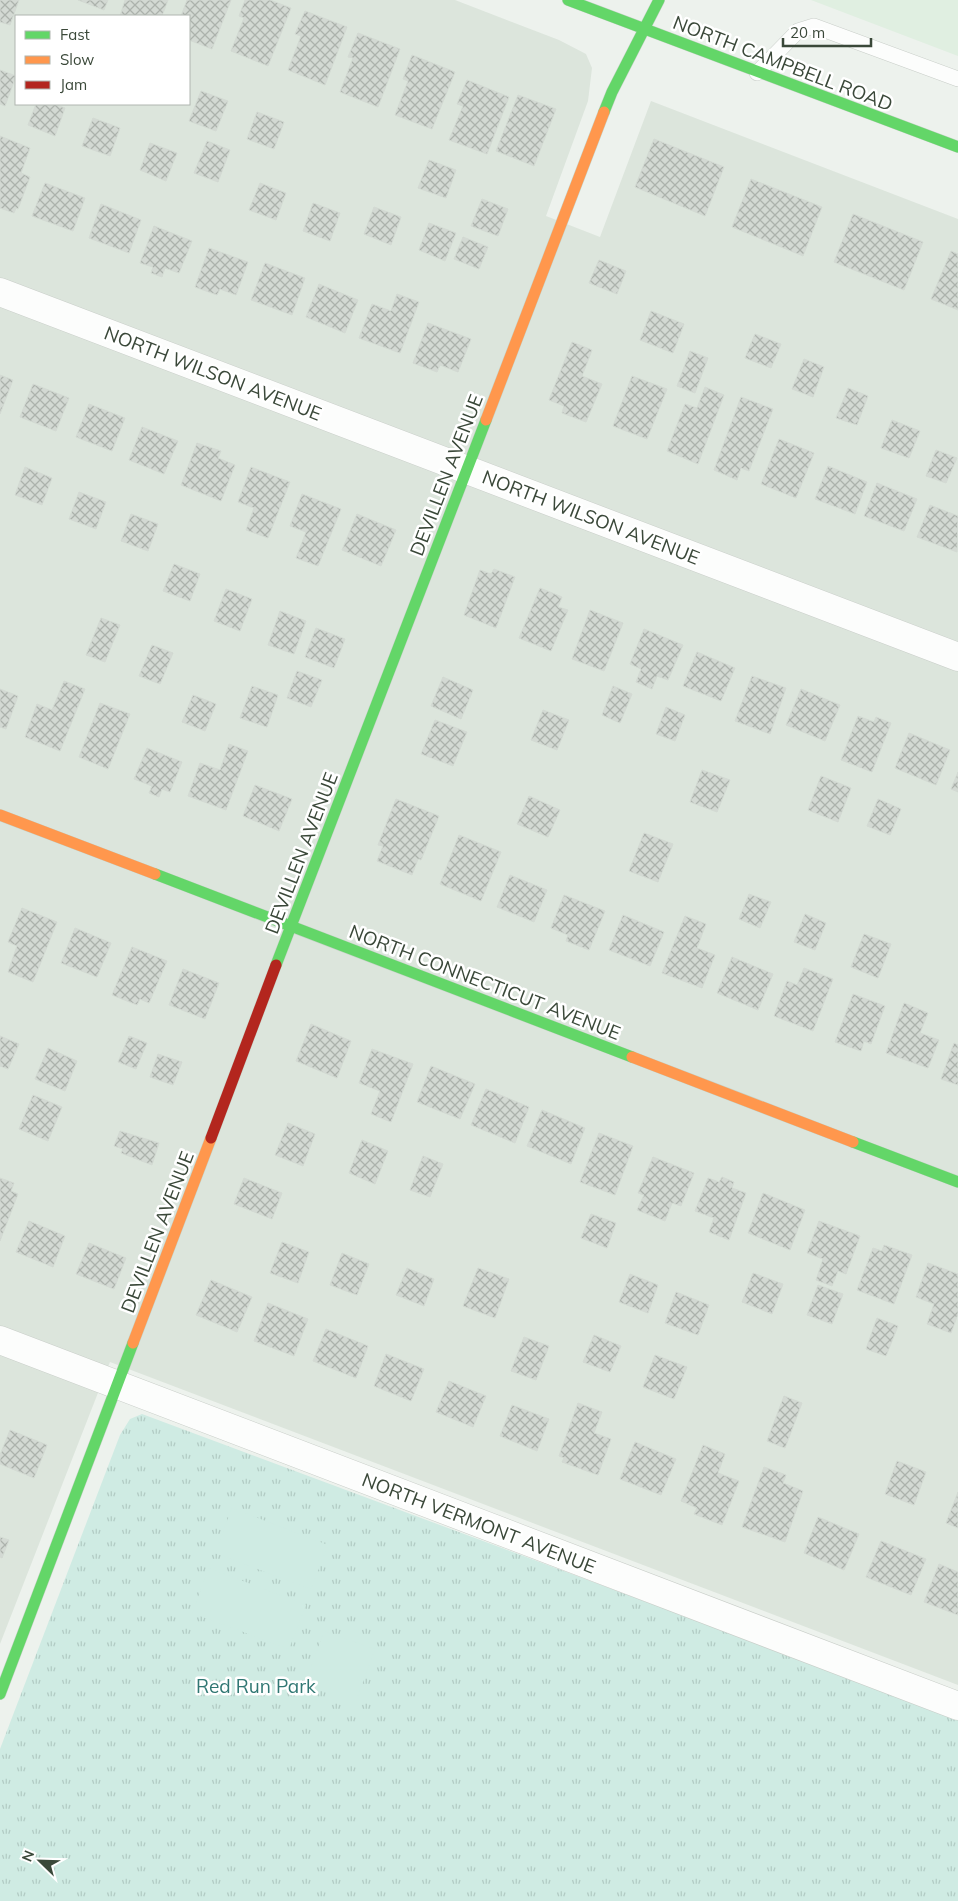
<svg xmlns="http://www.w3.org/2000/svg" width="958" height="1901" font-family="Mulish,sans-serif">
  <style>
    .residential { fill: #dce5dc; fill-rule: evenodd }
    .education { fill: #e0efe1 }
    .park { fill: url(#park-tufts) }
    .garden { fill: #cfebe3 }
    .building { fill: url(#building-cross-hatch); stroke: #d3dad3 }
    .lines { fill: none; stroke-linecap: round; stroke-linejoin: round }
    .lane-casing { stroke: #c9cec9; stroke-width: 16 }
    .street-casing { stroke: #c9cec9; stroke-width: 29 }
    .fast-casing { stroke: #c6d2c7; stroke-width: 12 }
    .slow-casing { stroke: #c6d2c7; stroke-width: 12 }
    .jam-casing { stroke: #c6d2c7; stroke-width: 12 }
    .lane { stroke: #fcfdfc; stroke-width: 15 }
    .street { stroke: #fcfdfc; stroke-width: 28 }
    .fast { stroke: #63d668; stroke-width: 11 }
    .slow { stroke: #ff974d; stroke-width: 11 }
    .jam { stroke: #b3261e; stroke-width: 11 }
    .labels { text-anchor: middle; stroke-width: 5; stroke-linejoin: round; paint-order: stroke }
    .street-label { font-size: 19px; fill: #3a4839; stroke: #fff }
    .park-label { font-size: 19px; fill: #307773; stroke: #fff }
  </style>
  <defs>
    <pattern id="park-tufts" width="24" height="20" patternUnits="userSpaceOnUse" patternTransform="scale(1.25)"><rect width="24" height="20" fill="#cfebe3"/><path d="M3 7l-1-3M5 7V3M7 7l1-3M15 17l-1-3M17 17v-4M19 17l1-3" fill="none" stroke="#b2cbc4"/></pattern>
    <pattern id="building-cross-hatch" width="8" height="8" patternUnits="userSpaceOnUse" patternTransform="scale(1.25)"><rect width="8" height="8" fill="#d3d9d3"/><path d="M0 0l8 8M0 8l8-8" fill="none" stroke="#acb2ac"/></pattern>
  </defs>
  <rect width="100%" height="100%" fill="#edf2ed"/>
  <path class="residential" d="M0,0H455L559,40L586,54L592,68L588,101L546,216L600,237L651,101L958,219V1685L110,1362L0,1644ZM16,16H189V104H16Z"/>
  <path class="education" d="M811,0H958V56Z"/>
  <path class="park" d="M142,1414L958,1718V1901H0V1749L120,1435L130,1419Z"/>
  <path class="garden" d="M232,1508L328,1545L311,1589L215,1553Z
    M209,1568L306,1605L289,1649L192,1613Z
    M324,1631L375,1649L356,1701L305,1684Z"/>
  <path class="building" d="M0,0H19L10,25L0,22Z
    M78,0H108L104,10Z
    M125,0H168L162,16H120Z
    M187,0H231L212,49L189,40V16H181Z
    M245,0H270L291,8L268,66L231,51L244,18L239,16Z
    M305,11L347,27L325,85L288,70L301,36L295,34Z
    M358,33L400,49L378,107L340,92L353,58L348,57Z
    M412,55L455,72L432,129L395,115L408,81L403,79Z
    M0,70L16,76L5,106L0,104Z
    M467,80L509,97L487,154L449,140L463,106L457,104Z
    M201,91L228,101L216,131L189,121Z
    M518,95L556,109L534,166L496,151Z
    M36,104H54L65,108L55,136L28,125Z
    M257,112L284,122L274,149L247,139Z
    M93,118L120,128L110,156L82,146Z
    M0,136L30,148L21,173L30,177L18,209L16,208L14,213L0,208Z
    M654,139L724,167L705,216L635,187Z
    M207,141L230,150L218,182L194,173Z
    M150,143L177,153L166,181L140,170Z
    M429,160L456,170L446,198L418,188Z
    M751,179L822,207L803,256L732,227Z
    M45,183L85,198L73,231L32,216Z
    M260,183L286,193L276,220L249,210Z
    M482,199L508,209L498,236L471,226Z
    M313,203L340,213L330,241L303,231Z
    M101,204L141,220L129,253L89,238Z
    M374,207L401,217L391,245L364,234Z
    M853,214L923,242L904,290L834,262Z
    M429,223L456,233L445,261L419,250Z
    M154,226L192,241L179,273L165,268L162,277L151,273L153,267L140,263Z
    M463,237L488,247L479,269L454,259Z
    M209,248L248,262L236,295L220,289L217,295L195,287Z
    M951,251L958,254V310L931,299Z
    M599,260L626,271L617,294L589,283Z
    M265,263L305,278L292,315L251,300Z
    M319,284L358,300L345,333L306,317Z
    M397,294L419,302L400,353L359,338L372,304L391,311Z
    M651,311L684,324L673,353L640,340Z
    M428,323L471,339L458,372L440,365L437,372L413,363Z
    M755,334L781,344L771,368L745,358Z
    M572,342L592,350L582,376L602,384L586,422L562,413L564,406L549,400Z
    M690,351L708,358L695,393L677,386Z
    M804,359L824,367L813,397L792,389Z
    M0,375L13,380L0,414Z
    M632,376L667,389L647,439L613,426Z
    M33,384L69,398L56,431L20,417Z
    M705,387L724,395L698,464L667,451L685,404L697,408Z
    M848,388L868,396L857,425L836,418Z
    M741,397L773,409L749,471L741,468L737,480L714,470Z
    M89,404L125,418L112,451L76,437Z
    M892,420L920,431L909,458L881,448Z
    M142,427L178,441L164,474L129,460Z
    M779,439L814,453L796,498L761,484Z
    M197,443L221,451L218,458L235,465L221,501L181,485Z
    M936,450L957,458L946,483L926,476Z
    M828,466L867,482L855,514L815,499Z
    M25,467L52,478L42,505L15,495Z
    M251,467L290,482L268,538L246,530L254,508L238,502Z
    M877,483L917,499L904,531L864,516Z
    M79,492L106,502L96,529L69,519Z
    M302,494L341,509L318,566L296,558L306,532L290,526Z
    M930,505L958,516L957,552L917,537Z
    M131,514L158,524L148,551L121,541Z
    M357,514L396,530L381,566L342,550Z
    M174,564L200,574L190,601L163,591Z
    M494,569L515,577L496,628L464,615L480,570L491,574Z
    M540,588L562,597L558,607L568,610L551,651L519,638Z
    M226,589L252,599L240,631L214,621Z
    M590,610L623,623L604,671L572,659Z
    M280,611L306,621L294,654L268,645Z
    M101,618L120,625L105,662L86,655Z
    M316,628L345,639L334,668L305,657Z
    M644,629L683,645L668,680L657,676L652,689L636,682L641,669L630,664Z
    M152,645L173,653L160,684L139,676Z
    M697,652L735,668L721,701L683,686Z
    M297,671L322,680L311,707L287,698Z
    M752,676L786,688L770,734L735,721Z
    M443,677L473,690L461,719L431,706Z
    M64,681L85,689L60,751L25,737L37,704L52,710Z
    M252,686L278,695L267,727L240,718Z
    M613,686L632,694L620,723L602,715Z
    M0,689L18,696L6,729L0,727Z
    M801,689L840,705L825,741L786,725Z
    M193,695L216,704L205,731L182,722Z
    M100,703L130,714L108,769L79,757Z
    M666,707L685,715L675,741L656,734Z
    M543,710L569,720L557,750L531,740Z
    M858,716L874,722L876,717L891,723L872,772L841,760Z
    M435,720L467,732L453,766L421,754Z
    M909,733L950,750L936,785L895,768Z
    M229,744L248,751L226,810L188,796L200,763L220,770Z
    M147,748L182,762L170,792L162,789L159,797L149,793L152,786L134,779Z
    M702,770L730,780L717,812L690,802Z
    M958,772V792L951,789Z
    M821,776L851,788L838,822L808,810Z
    M255,785L292,799L279,831L243,816Z
    M529,796L560,810L548,837L517,824Z
    M396,799L439,816L421,860L418,859L412,875L377,861L383,846L378,845Z
    M878,799L901,809L890,835L867,826Z
    M644,833L673,844L658,882L629,871Z
    M459,835L501,852L481,901L440,884Z
    M510,875L547,890L534,922L497,907Z
    M749,894L771,902L760,928L739,919Z
    M564,895L605,911L589,950L566,941L568,935L551,928Z
    M22,908L57,922L33,982L8,972L17,946L8,942Z
    M805,914L826,923L815,950L794,942Z
    M623,915L664,932L650,966L609,950Z
    M685,916L706,924L697,948L715,955L702,988L662,973Z
    M75,928L111,943L97,977L61,963Z
    M864,934L891,944L878,978L851,967Z
    M132,947L167,961L149,1003L140,999L137,1005L112,995Z
    M732,957L773,974L758,1010L717,993Z
    M804,968L833,979L813,1031L774,1016L787,981L797,985Z
    M183,969L219,983L205,1019L169,1005Z
    M853,994L885,1006L871,1044L864,1041L861,1051L835,1042Z
    M904,1003L928,1013L920,1033L939,1040L928,1068L886,1053Z
    M311,1024L351,1041L337,1078L296,1061Z
    M0,1036L19,1044L8,1069L0,1066Z
    M129,1036L147,1043L136,1069L118,1062Z
    M954,1043L958,1045V1085L941,1079Z
    M48,1048L77,1061L65,1091L35,1079Z
    M372,1049L413,1064L391,1122L371,1114L380,1091L359,1083Z
    M158,1054L182,1062L173,1085L150,1077Z
    M431,1066L475,1084L460,1119L417,1102Z
    M486,1089L529,1107L515,1143L471,1125Z
    M33,1095L62,1107L48,1141L19,1129Z
    M542,1110L585,1128L571,1164L527,1146Z
    M288,1123L315,1134L303,1166L275,1155Z
    M120,1131L159,1143L152,1165L121,1153L123,1149L114,1146Z
    M599,1133L633,1146L615,1195L580,1182Z
    M362,1140L388,1151L375,1184L349,1173Z
    M423,1156L443,1164L430,1197L410,1190Z
    M653,1157L694,1173L681,1206L672,1203L665,1221L637,1210L644,1195L638,1193Z
    M722,1177L734,1182L732,1188L746,1193L729,1240L709,1232L714,1218L695,1211L708,1178L719,1182Z
    M0,1178L14,1183L11,1191L18,1194L0,1241Z
    M244,1178L282,1193L272,1219L234,1204Z
    M763,1193L805,1210L790,1250L748,1233Z
    M591,1214L616,1223L607,1248L581,1238Z
    M29,1221L65,1236L53,1267L16,1252Z
    M819,1221L860,1236L846,1274L838,1271L832,1286L816,1280L823,1259L807,1253Z
    M282,1242L309,1252L298,1283L270,1273Z
    M89,1243L126,1258L114,1289L76,1274Z
    M884,1245L912,1255L894,1304L857,1290L873,1248L882,1251Z
    M342,1253L369,1264L357,1295L330,1285Z
    M928,1263L958,1274V1314L951,1333L927,1324L934,1304L916,1297Z
    M407,1268L434,1279L424,1306L396,1295Z
    M478,1268L509,1279L495,1318L463,1306Z
    M753,1273L783,1284L772,1314L742,1302Z
    M630,1274L658,1285L648,1313L619,1302Z
    M211,1280L252,1297L237,1332L196,1315Z
    M818,1285L843,1294L832,1324L807,1315Z
    M676,1292L709,1305L698,1335L665,1323Z
    M268,1303L308,1319L294,1356L254,1341Z
    M877,1318L898,1326L886,1356L866,1349Z
    M326,1329L368,1346L356,1378L313,1361Z
    M594,1335L621,1346L610,1372L583,1362Z
    M524,1337L549,1346L536,1380L511,1371Z
    M386,1354L424,1369L411,1401L374,1386Z
    M655,1355L687,1367L674,1399L643,1387Z
    M449,1381L486,1396L473,1427L436,1412Z
    M784,1396L802,1403L785,1448L767,1441Z
    M578,1403L602,1412L594,1433L611,1439L598,1475L562,1462L564,1458L559,1456Z
    M512,1405L549,1419L537,1451L500,1436Z
    M10,1430L47,1445L34,1478L0,1464V1455Z
    M635,1442L676,1459L661,1495L620,1479Z
    M703,1445L725,1454L718,1473L739,1481L722,1525L694,1514L697,1508L681,1501Z
    M897,1461L926,1472L914,1505L885,1494Z
    M764,1467L786,1475L783,1483L803,1491L785,1542L742,1527Z
    M958,1492V1528L946,1523Z
    M818,1517L859,1534L844,1570L804,1553Z
    M0,1537L9,1540L2,1558L0,1557Z
    M881,1541L926,1559L911,1595L866,1577Z
    M939,1564L958,1572V1615L924,1602Z"/>
  <g class="lines">
    <defs>
      <path id="lane" d="M757,73L798,31L814,26L958,79"/>
      <path id="street" d="M0,292L958,657
        M0,1340L958,1706"/>
      <path id="fast" d="M568,0L958,147
        M604,112L612,92L659,0
        M155,874L632,1057
        M276,965L486,420
        M853,1142L958,1182
        M0,1694L133,1343"/>
      <path id="slow" d="M486,420L604,112
        M0,815L155,874
        M632,1057L853,1142
        M133,1343L211,1138"/>
      <path id="jam" d="M211,1138L276,965"/>
    </defs>
    <use href="#lane" class="lane-casing"/>
    <use href="#street" class="street-casing"/>
    <use href="#fast" class="fast-casing"/>
    <use href="#slow" class="slow-casing"/>
    <use href="#jam" class="jam-casing"/>
    <use href="#lane" class="lane"/>
    <use href="#street" class="street"/>
    <use href="#fast" class="fast"/>
    <use href="#slow" class="slow"/>
    <use href="#jam" class="jam"/>
  </g>
  <g class="labels">
    <g class="street-label">
      <text transform="translate(783 63) rotate(21)" y="7">NORTH CAMPBELL ROAD</text>
      <text transform="translate(213 373) rotate(21)" y="7">NORTH WILSON AVENUE</text>
      <text transform="translate(446 475) rotate(-69)" y="7">DEVILLEN AVENUE</text>
      <text transform="translate(591 517) rotate(21)" y="7">NORTH WILSON AVENUE</text>
      <text transform="translate(301 853) rotate(-69)" y="7">DEVILLEN AVENUE</text>
      <text transform="translate(485 982) rotate(21)" y="7">NORTH CONNECTICUT AVENUE</text>
      <text transform="translate(157 1232) rotate(-69)" y="7">DEVILLEN AVENUE</text>
      <text transform="translate(479 1523) rotate(21)" y="7">NORTH VERMONT AVENUE</text>
    </g>
    <g class="park-label">
      <text x="256" y="1693">Red Run Park</text>
    </g>
  </g>
  <rect x="15" y="15" width="175" height="90" fill="#ffffff" stroke="#b0b6b0"/>
  <rect x="25" y="31" width="25" height="8" fill="#63d668" stroke="#b0b6b0"/>
  <text x="60" y="40" font-size="15" fill="#3a4839">Fast</text>
  <rect x="25" y="56" width="25" height="8" fill="#ff974d" stroke="#b0b6b0"/>
  <text x="60" y="65" font-size="15" fill="#3a4839">Slow</text>
  <rect x="25" y="81" width="25" height="8" fill="#b3261e" stroke="#b0b6b0"/>
  <text x="60" y="90" font-size="15" fill="#3a4839">Jam</text>
  <g transform="translate(40 1861) rotate(293)" stroke="#ffffff" stroke-width="4" paint-order="stroke">
  <path d="M0-4L9 19L0 12L-9 19Z" fill="#3a4839"/>
  <text y="-8" font-size="14" font-weight="bold" text-anchor="middle" fill="#3a4839">N</text>
  </g>
  <path d="M783 38v8h88v-8" fill="none" stroke="#3a4839" stroke-width="2.5"/>
  <text x="790" y="38" font-size="15" fill="#3a4839" stroke="#ffffff" stroke-width="4" paint-order="stroke">20 m</text>
</svg>
